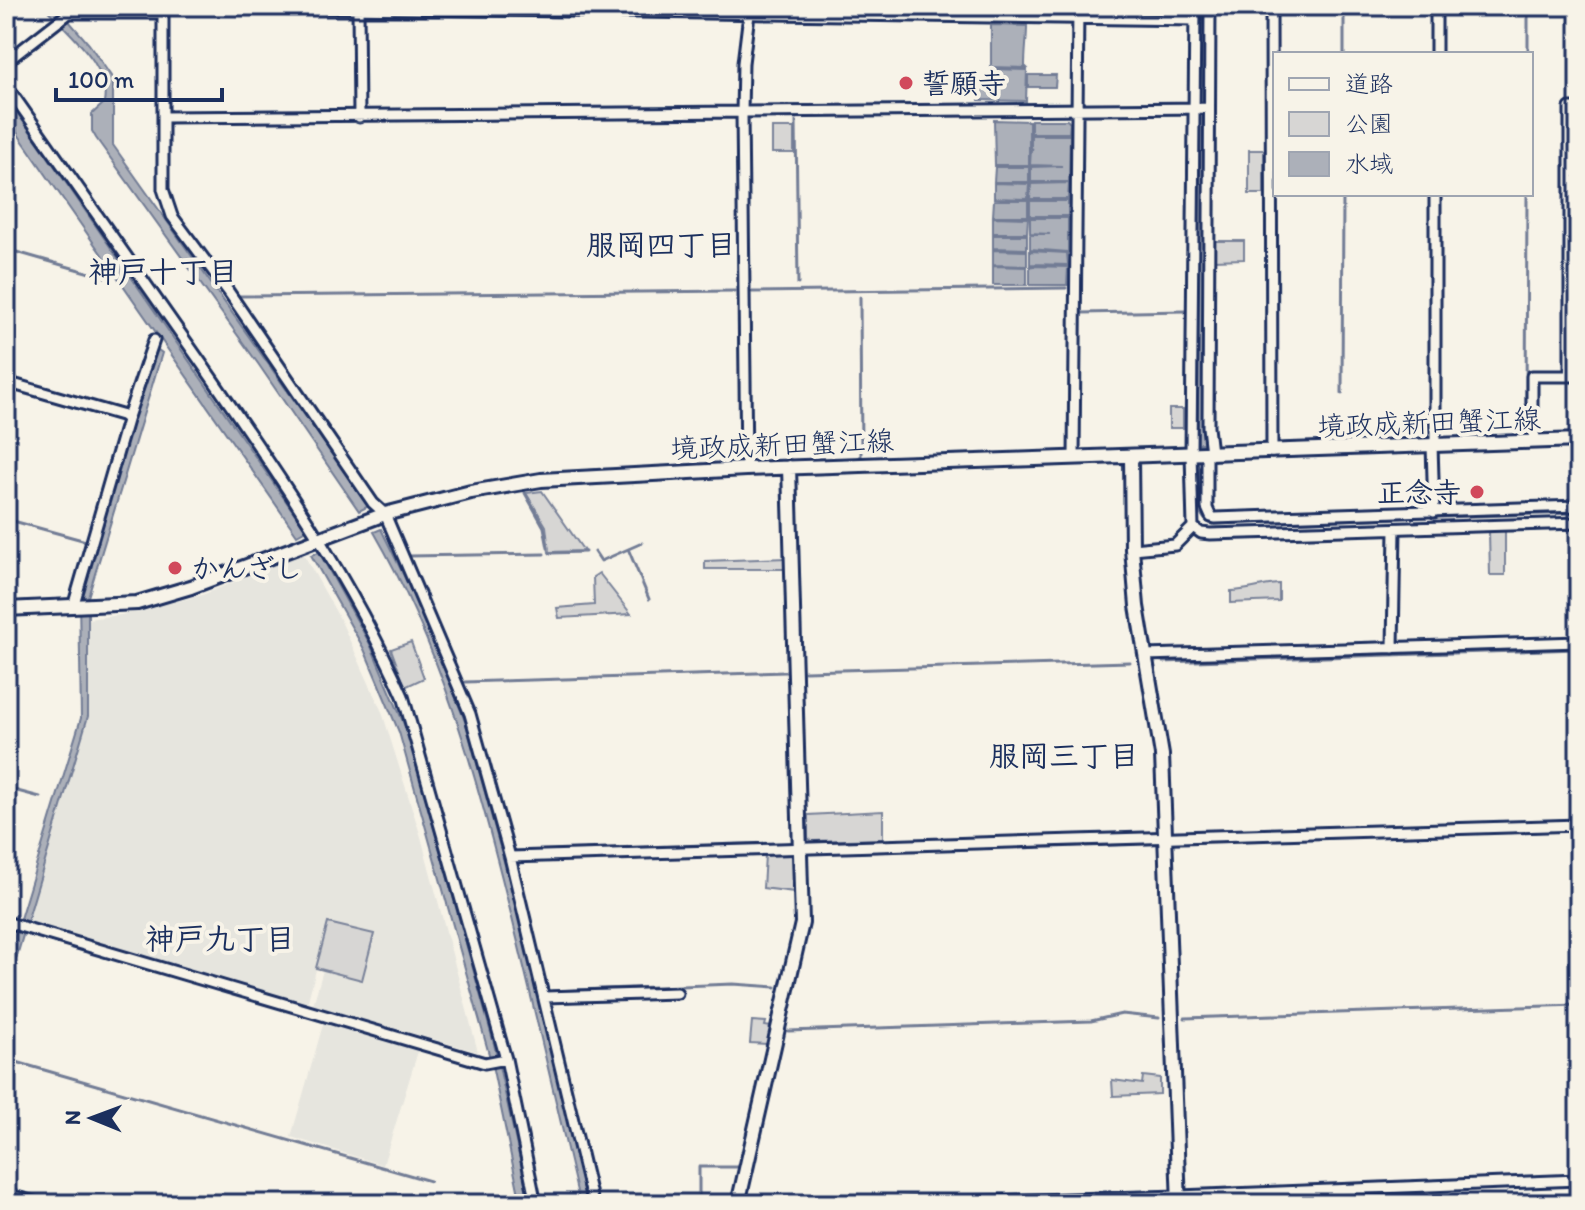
<svg xmlns="http://www.w3.org/2000/svg" width="1585" height="1210" font-family="Itim,'Klee One',sans-serif">
  <style>
    .built { fill: #e6e5de }
    .green { fill: #d7d6d4; stroke: #798299; stroke-width: 2 }
    .water { fill: #acb0b9; stroke: #727c95; stroke-width: 2 }
    .lines { fill: none; stroke-linecap: round; stroke-linejoin: round }
    .stream { stroke: #727c95; stroke-width: 3 }
    .street-casing { stroke: #1b2f5e; stroke-width: 15 }
    .secondary-casing { stroke: #1b2f5e; stroke-width: 18 }
    .street { stroke: #f7f3e8; stroke-width: 9 }
    .secondary { stroke: #f7f3e8; stroke-width: 12 }
    .poi-dot { fill: #d1495b; stroke: #f7f3e8; stroke-width: 3 }
    .labels { text-anchor: middle; stroke-width: 8; stroke-linejoin: round; paint-order: stroke }
    .poi-label { font-size: 28px; font-weight: bold; fill: #1b2f5e; stroke: #f7f3e8; text-anchor: start }
    .street-label { font-size: 28px; fill: #1b2f5e; stroke: #f7f3e8 }
    .neighbourhood-label { font-size: 30px; font-weight: bold; fill: #1b2f5e; stroke: #f7f3e8 }
  </style>
  <rect width="100%" height="100%" fill="#f7f3e8"/>
  <filter id="ink" filterUnits="userSpaceOnUse"><feTurbulence type="fractalNoise" baseFrequency=".0125" numOctaves="2"/><feDisplacementMap in="SourceGraphic" scale="16" xChannelSelector="R" yChannelSelector="G"/><feConvolveMatrix kernelMatrix="1 2 1 2 8 2 1 2 1" color-interpolation-filters="sRGB"/></filter>
  <g filter="url(#ink)">
    <path class="built" d="M303,553L341,621L382,712L421,837L478,1052L313,1005L323,970L362,980L373,934L328,924L307,1004L27,922L88,716L87,619L121,615L202,595Z
      M324,1021L419,1048L383,1165L291,1137Z"/>
    <path class="green" d="M772,128H794V153H772Z
      M1249,150H1264V194H1249Z
      M1213,241H1244V259L1213,260Z
      M1169,409H1183V428H1169Z
      M542,491L584,551L549,552L546,526L526,493Z
      M1505,530V575H1490L1489,531Z
      M786,558V569H705V561Z
      M599,573L631,614L559,618L557,608L594,605L593,577Z
      M1279,584V601L1231,603V591C1248,590 1263,585 1279,584Z
      M411,642L424,678L405,687L391,649Z
      M883,811V839L812,841L808,838V815Z
      M765,855H791L794,858L795,892L763,888Z
      M328,923L374,934L362,980L316,968Z
      M752,1021L766,1022L765,1026L771,1027L767,1044L750,1043Z
      M1143,1076L1160,1078V1094L1113,1096L1112,1080L1142,1084Z"/>
    <path class="water" d="M44,6H56L89,44L113,79V145L369,506L359,511L259,365L96,138L92,131V114L104,103C111,64 67,33 44,6Z
      M1200,6H1205L1207,15L1204,443H1198Z
      M991,25L1027,26C1027,40 1025,51 1025,66L1027,68L991,67Z
      M991,69L1027,70L1026,101L979,100V82H990Z
      M1028,75H1056L1055,87H1028Z
      M6,97L44,151L306,530L297,535L6,117Z
      M994,120L1029,121V165H995Z
      M1031,120H1067L1070,123L1069,133H1031Z
      M1031,135H1070L1069,182H1031V167L1062,166L1030,165L1031,149H1033L1031,148Z
      M995,167H1029V182H994Z
      M994,183L1029,184L1028,199L994,198Z
      M1069,183L1068,199H1030L1031,184Z
      M994,200H1028V216H993Z
      M1030,201H1068V216H1030Z
      M993,217L1028,218L1027,233H993Z
      M1030,218H1068V252L1030,249V234H1050L1030,233Z
      M993,235H1027V249L993,248Z
      M993,250L1027,251V266L993,265Z
      M1030,251L1067,253L1068,265L1030,264Z
      M993,266L1027,267V285H993Z
      M1030,266L1068,267L1067,285H1030Z
      M154,347L162,353L88,597V716L6,993V965L81,718L79,597Z
      M381,529L429,627L466,724L520,919L588,1204H580C556,1103 533,1002 508,902C476,774 440,646 374,532Z
      M319,552L370,644L407,731L494,1044L530,1204H521L492,1065L399,732L364,649L311,555Z"/>
    <g class="lines">
      <path class="stream" d="M664,6L742,8
        M758,8L1071,11
        M1084,11L1180,13
        M1344,54V6
        M1528,54V6
        M796,121L798,284
        M6,249L104,277
        M752,292L1066,288
        M240,296L735,291
        M860,297L861,458
        M1081,313L1186,311
        M1342,394L1343,194
        M1526,411L1527,194
        M1200,466C1200,483 1192,517 1212,524L1427,517
        M525,493L544,527L548,548
        M1438,517L1579,513
        M6,519L86,541
        M629,551L649,599
        M595,552L601,561L642,543
        M550,553L585,552
        M409,556L544,554
        M1163,662L1579,649
        M805,671L1130,662
        M465,682L786,672
        M6,788L40,797
        M552,991L733,984L776,987
        M1185,1018L1579,1005
        M788,1031L1091,1021L1122,1014L1159,1018
        M6,1059L430,1181
        M699,1202V1167H739"/>
      <defs>
        <path id="street" d="M64,6L69,13H163
          M163,6V189L172,216L228,291L373,503L385,514L470,714L510,857L593,1204
          M210,6L1195,20
          M358,6L359,117
          M1195,6L1191,454L1193,527L1201,533L1210,534L1579,523
          M1210,6L1208,427L1211,453
          M1271,6L1272,452
          M1436,54V6
          M6,62L69,13
          M6,85C71,178 136,271 202,364C276,471 350,577 403,696L506,1059L536,1204
          M164,117L1209,108
          M1570,376V108H1579
          M6,382L128,417
          M1536,442L1532,423V376H1579
          M1432,445L1434,512
          M1435,446V194
          M1207,453V508L1211,517L1215,518L1579,506
          M1074,458L1078,6
          M746,469L742,113L743,63L750,6
          M1132,549L1175,545L1193,527
          M73,607L128,417L154,340
          M1393,648L1395,529
          M1145,655L1579,642
          M510,857L1579,825
          M6,922L485,1063L506,1059
          M545,997L677,993
          M6,1194L41,1204
          M884,1204L1179,1196L1579,1180"/>
        <path id="secondary" d="M1131,456L1132,549L1137,606L1162,755L1179,1204
          M6,609L137,603L191,587L385,514L471,492L541,480L746,469L1579,440
          M738,1204L802,923L789,467"/>
      </defs>
      <use href="#street" class="street-casing"/>
      <use href="#secondary" class="secondary-casing"/>
      <use href="#street" class="street"/>
      <use href="#secondary" class="secondary"/>
    </g>
  </g>
  <g class="poi-dot">
    <circle cx="906" cy="83" r="8"/>
    <circle cx="1477" cy="492" r="8"/>
    <circle cx="175" cy="568" r="8"/>
  </g>
  <g class="labels">
    <g class="poi-label">
      <text x="922" y="93">誓願寺</text>
      <text x="1461" y="502" text-anchor="end">正念寺</text>
      <text x="191" y="578">かんざし</text>
    </g>
    <g class="street-label">
      <text transform="translate(1429 422) rotate(-2)" y="10">境政成新田蟹江線</text>
      <text transform="translate(782 444) rotate(-2)" y="10">境政成新田蟹江線</text>
    </g>
    <g class="neighbourhood-label">
      <text x="661" y="255">服岡四丁目</text>
      <text x="163" y="282">神戸十丁目</text>
      <text x="1064" y="766">服岡三丁目</text>
      <text x="220" y="949">神戸九丁目</text>
    </g>
  </g>
  <rect width="1585" height="1210" fill="none" stroke="#f7f3e8" stroke-width="32"/>
  <rect x="16" y="16" width="1553" height="1178" fill="none" stroke="#1b2f5e" stroke-width="3" filter="url(#ink)"/>
  <rect x="1273" y="52" width="260" height="144" fill="#f7f3e8" stroke="#9fa5b1" stroke-width="2"/>
  <rect x="1289" y="78" width="40" height="12" fill="#f7f3e8" stroke="#9fa5b1" stroke-width="2"/>
  <text x="1345" y="92" font-size="24" fill="#1b2f5e">道路</text>
  <rect x="1289" y="112" width="40" height="24" fill="#d7d6d4" stroke="#9fa5b1" stroke-width="2"/>
  <text x="1345" y="132" font-size="24" fill="#1b2f5e">公園</text>
  <rect x="1289" y="152" width="40" height="24" fill="#acb0b9" stroke="#9fa5b1" stroke-width="2"/>
  <text x="1345" y="172" font-size="24" fill="#1b2f5e">水域</text>
  <g transform="translate(92 1118) rotate(271)" stroke="#f7f3e8" stroke-width="6" paint-order="stroke">
  <path d="M0-6L14 30L0 20L-14 30Z" fill="#1b2f5e"/>
  <text y="-12" font-size="22" font-weight="bold" text-anchor="middle" fill="#1b2f5e">N</text>
  </g>
  <path d="M56 88v12h166v-12" fill="none" stroke="#1b2f5e" stroke-width="4"/>
  <text x="68" y="88" font-size="24" fill="#1b2f5e" stroke="#f7f3e8" stroke-width="6" paint-order="stroke">100 m</text>
</svg>
